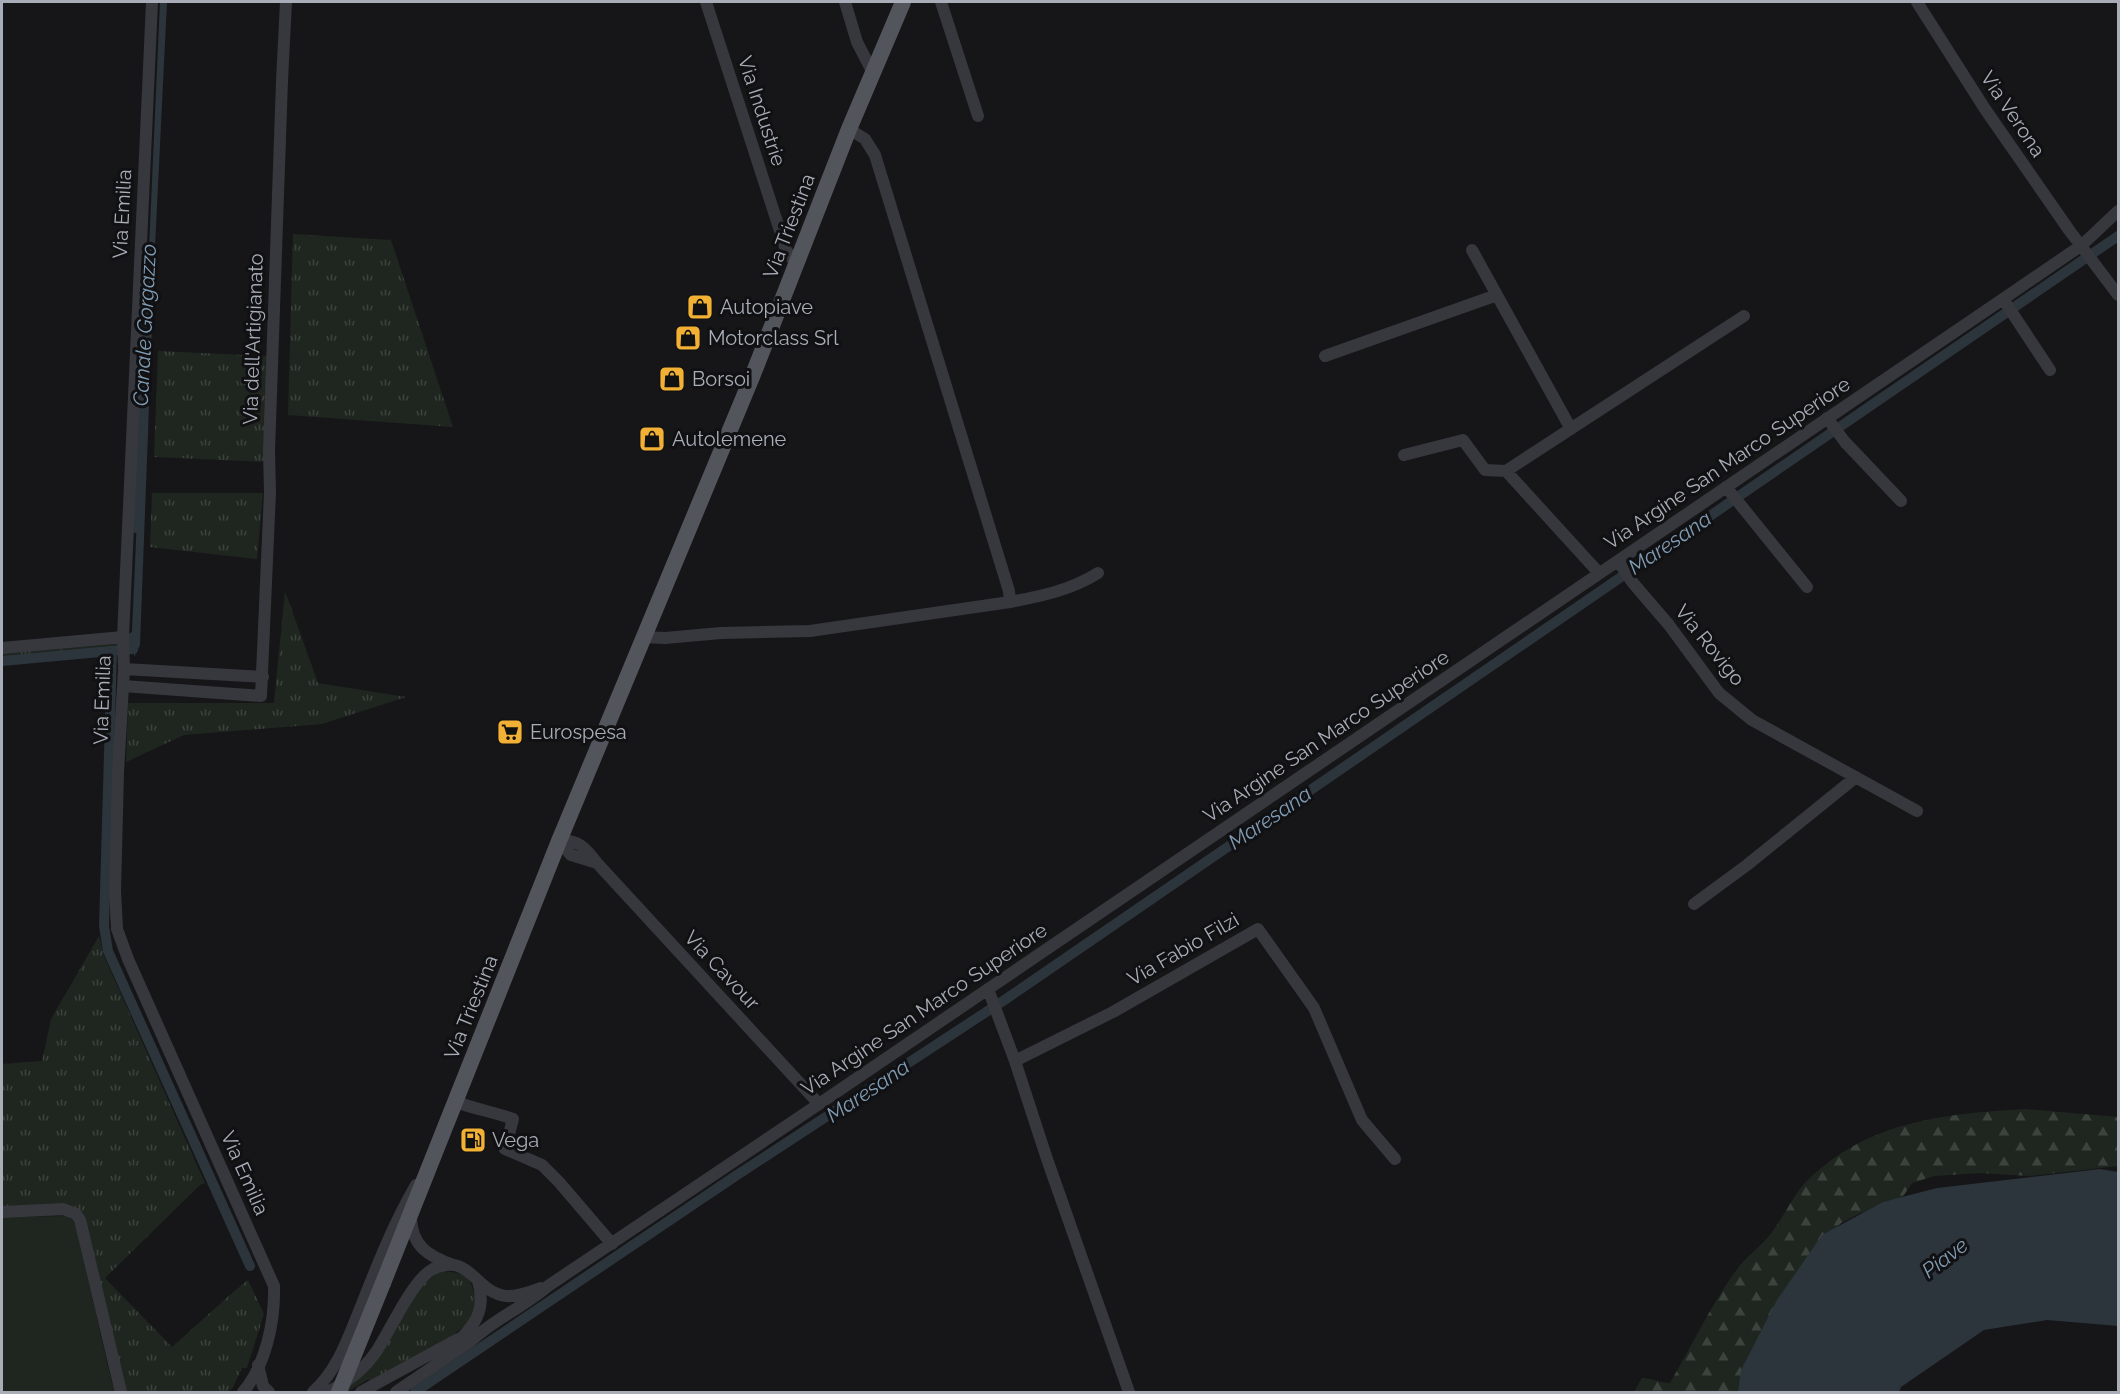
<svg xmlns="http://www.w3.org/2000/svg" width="2120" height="1394" font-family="Raleway,sans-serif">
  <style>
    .grass { fill: url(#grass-tufts) }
    .forest { fill: url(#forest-firs) }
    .garden { fill: #1e261f }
    .water { fill: #2c353c }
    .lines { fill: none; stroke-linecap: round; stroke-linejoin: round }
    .canal { stroke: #2c353c; stroke-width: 10 }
    .minor { stroke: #37383d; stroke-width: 12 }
    .major { stroke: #53555c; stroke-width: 16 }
    .major-bridge { stroke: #53555c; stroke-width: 16 }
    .labels { text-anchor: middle; stroke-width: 6; stroke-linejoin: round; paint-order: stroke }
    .street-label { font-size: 20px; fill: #a8adb8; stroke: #111113 }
    .poi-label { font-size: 20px; fill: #a8adb8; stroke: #111113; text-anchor: start }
    .water-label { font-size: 21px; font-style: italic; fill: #7f9bb3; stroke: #111113 }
  </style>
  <defs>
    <pattern id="grass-tufts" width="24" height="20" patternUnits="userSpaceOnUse" patternTransform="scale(1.5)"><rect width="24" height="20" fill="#1e261f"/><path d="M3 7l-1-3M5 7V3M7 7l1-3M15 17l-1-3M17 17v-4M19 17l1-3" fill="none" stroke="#3c433d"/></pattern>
    <pattern id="forest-firs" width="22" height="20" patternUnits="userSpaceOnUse" patternTransform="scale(1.5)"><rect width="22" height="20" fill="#1e261f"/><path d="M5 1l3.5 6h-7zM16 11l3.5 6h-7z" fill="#3c433d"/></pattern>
  </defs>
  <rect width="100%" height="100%" fill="#161618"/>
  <path class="grass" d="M293,234L391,240L453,427L288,415Z
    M158,351L268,356V462L154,457Z
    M152,493H263L257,559L150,547Z
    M285,591L318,683L406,697L322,724L184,735L126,762L128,703H274Z
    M110,643L124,644V647L2,658V652Z
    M99,936L104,956L205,1183L200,1185L105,1278L172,1347L231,1294L248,1280L264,1314L247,1368H242L232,1389L226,1392H114L78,1220L68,1215L2,1217V1064L42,1061L51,1019Z
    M440,1271C469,1272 471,1278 477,1305L466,1325L446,1340L371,1380H367L347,1392V1387L417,1289Z"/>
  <path class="forest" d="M2025,1109L2118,1117V1166L2030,1176L1980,1173L1934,1176L1912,1183L1902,1198L1884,1209L1861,1213L1841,1223L1822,1241L1747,1392H1634L1642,1378C1652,1378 1660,1383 1670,1383C1691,1347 1711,1305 1735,1272C1745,1257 1761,1247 1772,1232C1784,1217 1792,1197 1805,1183C1866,1121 1943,1114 2025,1109Z"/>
  <path class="garden" d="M66,1216L72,1219L75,1224L114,1392H2V1217Z"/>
  <path class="water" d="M160,2H167L155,247L140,645L134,657V653H131Z
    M2100,1169L2118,1172V1326L2047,1320L1984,1330L1901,1387L1899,1392H1738L1741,1370L1777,1300L1822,1235L1883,1202L1937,1188Z"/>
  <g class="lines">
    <path class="canal" d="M136,528L141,366L147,268
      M112,651L104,926L108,951L250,1266
      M2,661L133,649V637
      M415,1392L734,1177L1006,999L2118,236"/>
    <path class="minor" d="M152,2L123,637L124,669L118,772L115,891L117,929L128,959L274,1286C275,1321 266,1365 243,1392
      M706,2L782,237L786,250L796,264
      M845,2L857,42L873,73
      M941,2L978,116
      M1917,2L1985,109L2069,230L2118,295
      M1472,250L1571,429
      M2003,299L2050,370
      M1325,356L1497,295
      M1827,418L1845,442L1901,501
      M1404,455L1463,440L1485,470L1506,471
      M1726,487L1807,587
      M1618,561L1633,583L1669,625L1719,693L1752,720L1917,811
      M1599,573L1506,471L1744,316
      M1010,602C1042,596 1071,590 1098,573
      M644,637L665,638L721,633L810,631L1010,602L1009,591L875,155L865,139L849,129
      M2,648L123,637
      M124,669L263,677
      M123,686L261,696L270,492L269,451L282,81L286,2
      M559,841C578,839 586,848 597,863L819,1104
      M559,841L571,855L597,863
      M1694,904L1747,865L1856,777
      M988,989L1015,1061L1047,1159L1129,1392
      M1015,1061L1113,1012L1258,929L1314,1008L1362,1120L1395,1159
      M456,1102C475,1109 494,1112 513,1119L505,1149L542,1165L559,1182L612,1244
      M2,1212L63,1209L76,1214L80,1220L121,1392
      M411,1218C412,1246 428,1256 453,1265
      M452,1347C474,1327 487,1311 478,1281
      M258,1365L263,1386L269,1392
      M313,1392C339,1369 349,1335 362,1304C378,1263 394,1223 416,1185
      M327,1392C347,1383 364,1369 376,1352C390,1331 413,1279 433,1269C471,1252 474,1292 506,1296C518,1297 530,1292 541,1288
      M361,1392L458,1339
      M396,1392L471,1341C494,1319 524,1307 548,1286L819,1104L2003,299L2082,245L2118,211"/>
    <path class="major" d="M383,1283L559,841L752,377L849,129L903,2"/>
    <path class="major-bridge" d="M339,1392L383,1283"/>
  </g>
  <defs>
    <symbol id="shop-square" viewBox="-11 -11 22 22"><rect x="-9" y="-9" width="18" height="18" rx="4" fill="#f2b134" stroke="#111113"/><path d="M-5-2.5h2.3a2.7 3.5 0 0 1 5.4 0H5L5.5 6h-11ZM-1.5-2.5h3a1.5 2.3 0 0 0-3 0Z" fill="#111"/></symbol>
    <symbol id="supermarket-square" viewBox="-11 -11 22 22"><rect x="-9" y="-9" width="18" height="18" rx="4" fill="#f2b134" stroke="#111113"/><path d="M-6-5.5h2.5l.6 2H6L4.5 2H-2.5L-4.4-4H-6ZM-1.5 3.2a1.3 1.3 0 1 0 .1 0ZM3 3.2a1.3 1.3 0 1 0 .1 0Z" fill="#111"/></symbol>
    <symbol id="fuel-square" viewBox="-11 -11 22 22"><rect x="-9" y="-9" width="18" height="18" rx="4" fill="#f2b134" stroke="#111113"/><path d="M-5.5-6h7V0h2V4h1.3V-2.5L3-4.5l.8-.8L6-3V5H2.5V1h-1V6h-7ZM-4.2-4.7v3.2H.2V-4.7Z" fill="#111"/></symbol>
  </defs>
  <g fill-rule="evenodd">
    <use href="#shop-square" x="685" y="292" width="30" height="30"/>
    <use href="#shop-square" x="673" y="323" width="30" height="30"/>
    <use href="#shop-square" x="657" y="364" width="30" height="30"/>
    <use href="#shop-square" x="637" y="424" width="30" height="30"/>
    <use href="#supermarket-square" x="495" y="717" width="30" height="30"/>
    <use href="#fuel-square" x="458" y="1125" width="30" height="30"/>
  </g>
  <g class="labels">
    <g class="street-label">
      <text transform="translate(762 111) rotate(72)" y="7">Via Industrie</text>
      <text transform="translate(2013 114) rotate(56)" y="7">Via Verona</text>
      <text transform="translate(122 214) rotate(-87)" y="7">Via Emilia</text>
      <text transform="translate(789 226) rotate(-69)" y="7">Via Triestina</text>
      <text transform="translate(253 339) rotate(-88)" y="7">Via dell'Artigianato</text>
      <text transform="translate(1727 463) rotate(-34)" y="7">Via Argine San Marco Superiore</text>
      <text transform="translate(1710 645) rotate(51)" y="7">Via Rovigo</text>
      <text transform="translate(102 700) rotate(-88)" y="7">Via Emilia</text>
      <text transform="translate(1326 736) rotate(-34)" y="7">Via Argine San Marco Superiore</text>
      <text transform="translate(1183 949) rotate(-30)" y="7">Via Fabio Filzi</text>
      <text transform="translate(722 970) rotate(47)" y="7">Via Cavour</text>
      <text transform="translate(471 1007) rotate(-68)" y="7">Via Triestina</text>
      <text transform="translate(924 1009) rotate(-34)" y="7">Via Argine San Marco Superiore</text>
      <text transform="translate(245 1173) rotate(66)" y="7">Via Emilia</text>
    </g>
    <g class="poi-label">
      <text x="720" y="314">Autopiave</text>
      <text x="708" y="345">Motorclass Srl</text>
      <text x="692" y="386">Borsoi</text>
      <text x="672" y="446">Autolemene</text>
      <text x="530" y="739">Eurospesa</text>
      <text x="492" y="1147">Vega</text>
    </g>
    <g class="water-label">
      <text transform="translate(145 325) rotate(-87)" y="7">Canale Gorgazzo</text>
      <text transform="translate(1670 543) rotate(-34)" y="7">Maresana</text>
      <text transform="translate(1270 818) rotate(-34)" y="7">Maresana</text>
      <text transform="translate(868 1091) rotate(-34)" y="7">Maresana</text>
      <text transform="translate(1945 1258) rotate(-37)" y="7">Piave</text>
    </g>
  </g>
  <rect width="2120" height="1394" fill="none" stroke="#a8adb8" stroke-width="6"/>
</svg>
